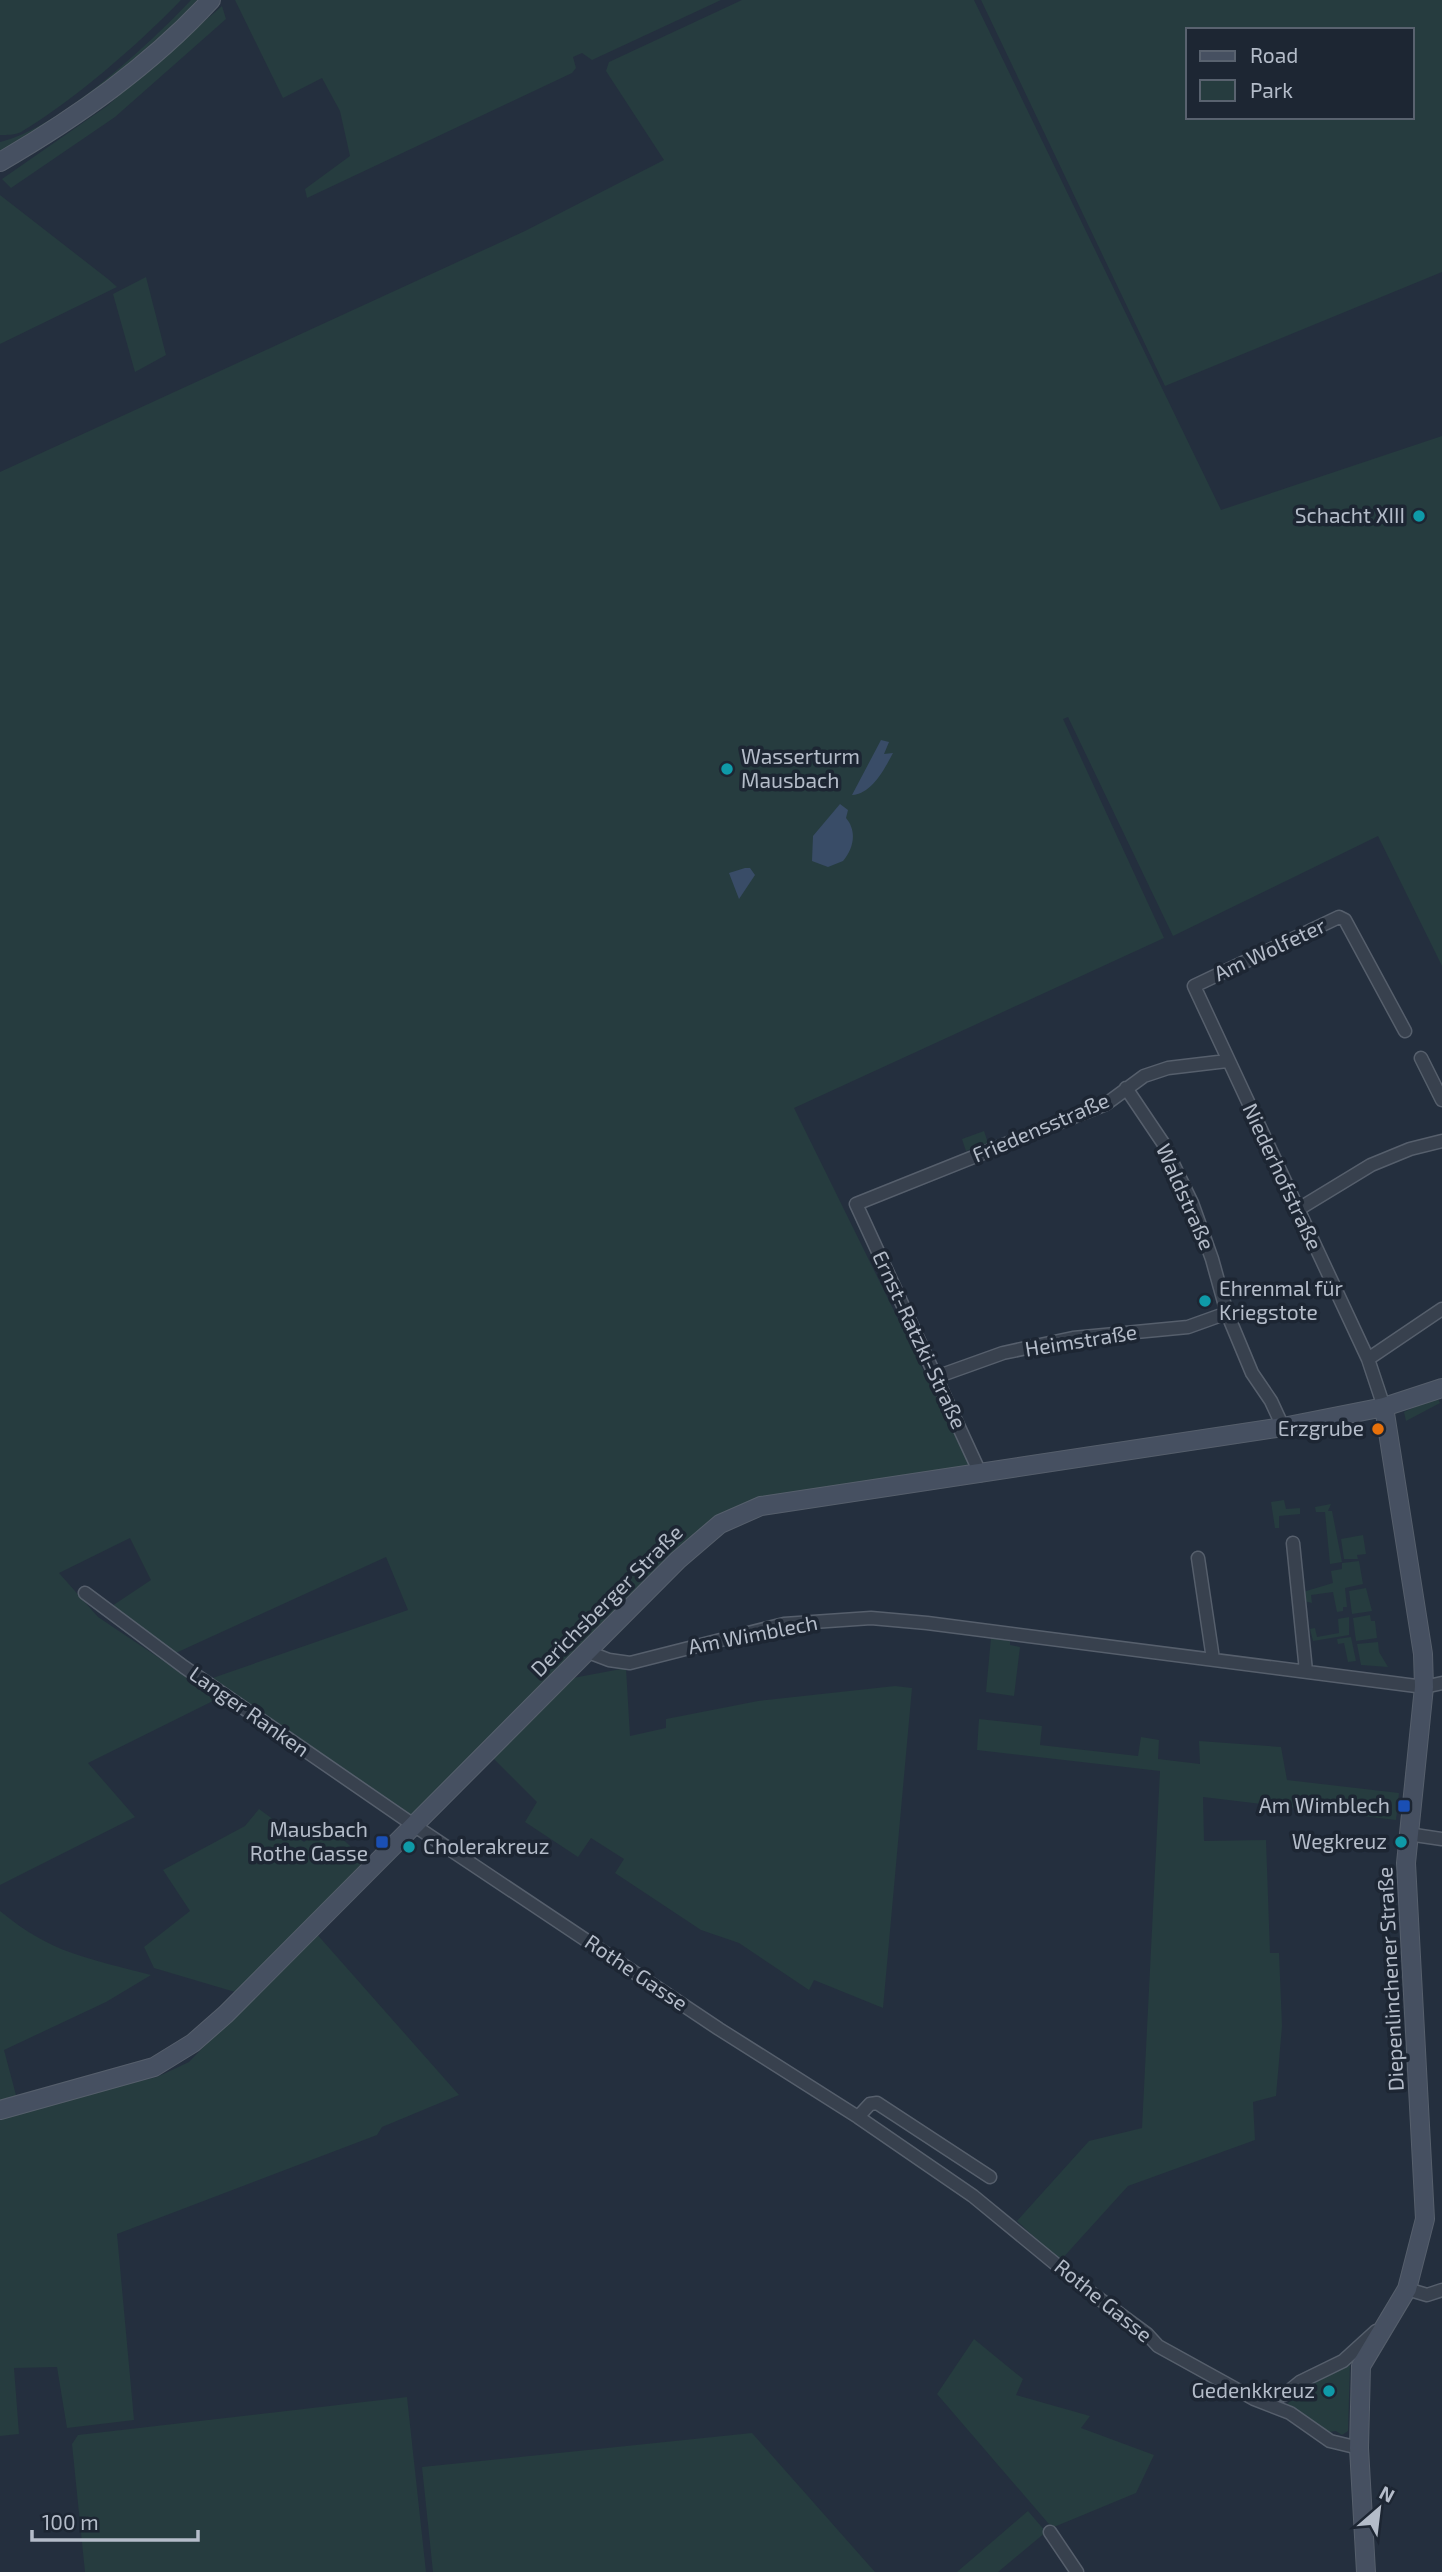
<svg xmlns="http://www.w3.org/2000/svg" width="1442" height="2572" font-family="'Exo 2',sans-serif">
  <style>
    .green { fill: #263c3f; fill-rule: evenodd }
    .water { fill: #394c67 }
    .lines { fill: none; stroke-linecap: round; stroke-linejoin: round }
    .street-casing { stroke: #565f6c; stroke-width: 15 }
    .secondary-casing { stroke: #565f6c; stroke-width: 20 }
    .street { stroke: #38414e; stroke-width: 12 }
    .secondary { stroke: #465061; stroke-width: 18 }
    .culture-dot { fill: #0f9aa8; stroke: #1d2633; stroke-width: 2.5 }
    .food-dot { fill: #e8710a; stroke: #1d2633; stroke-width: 2.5 }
    .transit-dot { fill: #1a4fb4; stroke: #1d2633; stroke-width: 2.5 }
    .labels { text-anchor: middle; stroke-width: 7; stroke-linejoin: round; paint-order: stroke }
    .poi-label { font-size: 21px; fill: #b4bcc9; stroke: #1d2633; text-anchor: end }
    .street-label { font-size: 21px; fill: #b4bcc9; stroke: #1d2633 }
  </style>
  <rect width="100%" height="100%" fill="#242f3e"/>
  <path class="green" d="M0,0H181C140,43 72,102 21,132C15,135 7,135 0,135Z
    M191,0H197C140,62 71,112 0,157V142C58,129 150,44 191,0Z
    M235,0H721L592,60L582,53L573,57L576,68L572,73L307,198L305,189L350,156L340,111L322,78L283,98Z
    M742,0H974L1221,510L1442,436V966L1378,836L1173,936L1068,717L1063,719L1164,938L794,1108L970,1465L768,1496L741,1505L713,1521L413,1819L204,1681L408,1610L386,1557L167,1657L109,1608L151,1580L130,1538L59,1573L98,1617L219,1698L88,1763L135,1817L0,1885V472L525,231L664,160L606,71L609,62Z
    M981,0H1442V272L1165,386ZM1188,30H1412V117H1188Z
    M222,6L226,19L115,117L11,188L2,179L107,106Z
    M0,195L108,279L117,287L0,344Z
    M146,277L166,355L135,372L113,294Z
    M984,1131L988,1143L966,1151L962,1139Z
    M1437,1397L1440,1403L1406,1421L1404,1412Z
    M1284,1500L1286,1509L1300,1508V1514L1279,1516V1528H1275L1271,1502Z
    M1331,1504L1328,1511H1332L1342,1562L1330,1564L1325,1512H1316L1315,1507Z
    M1363,1535L1366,1554L1357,1555L1358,1559H1344L1341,1539Z
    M1359,1561L1363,1584L1345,1588L1347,1607H1343V1611L1337,1612L1333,1592L1311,1595L1312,1603L1304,1601L1303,1592L1333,1583L1331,1571L1342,1569V1563Z
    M1366,1588L1372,1611L1352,1614L1349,1591Z
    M1370,1615L1371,1621H1375L1377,1638L1356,1641L1353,1618Z
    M1349,1617V1635L1313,1641L1310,1629L1315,1628L1317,1637L1339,1633L1338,1619Z
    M1351,1637L1356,1661L1348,1662L1344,1643L1338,1644L1337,1639Z
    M991,1638L1010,1640V1645L1020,1647L1014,1696L986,1692Z
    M1378,1642L1379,1652L1388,1667L1361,1665L1357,1644Z
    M626,1668L630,1736L666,1728V1719L758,1701L895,1686L912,1688L883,2008L814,1980L809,1990L739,1943L701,1930L615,1873L624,1859L591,1838L578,1857L525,1822L537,1802L492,1757L573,1678Z
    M979,1719L1042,1726L1040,1745L1138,1756L1141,1737L1159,1740L1158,1759L1200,1764L1199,1741L1281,1747L1287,1780L1399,1793L1396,1820L1203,1797L1204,1841L1266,1840L1270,1953H1279L1282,2026L1276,2096L1253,2102L1255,2140L1128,2186L1060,2261L1017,2221L1089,2141L1142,2128L1160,1771L977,1750Z
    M259,1809L304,1842L327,1825L370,1864L235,1992L154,1968L144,1947L190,1911L163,1870L245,1826Z
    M0,1911C52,1954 88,1958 151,1975L106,2002L4,2050L17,2099L0,2102Z
    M315,1932L459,2095L382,2127L377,2135L117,2234L134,2420L67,2428L57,2367L14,2368L19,2434L0,2436V2115L157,2077L189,2062Z
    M974,2339L1023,2379L1016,2395L1090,2416L1081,2428L1154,2455L1136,2493L1054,2527L1048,2523L937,2394Z
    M1350,2363L1348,2431L1342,2435L1336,2431L1329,2432L1287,2404L1309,2384Z
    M407,2397L426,2572H85L72,2444L78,2435Z
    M752,2433L875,2572H433L422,2467Z
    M1028,2511L1046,2532L998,2572H957Z"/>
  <path class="water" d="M881,740L889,742L884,754L893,753C885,768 872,794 852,795Z
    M840,804L848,810L846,818C857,831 854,848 843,861L828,867L812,861L813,836Z
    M745,868H750L755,875L739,899L729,873Z"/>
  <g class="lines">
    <defs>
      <path id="street" d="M1421,1058L1442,1100
        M1126,1088L1163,1143L1192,1203L1212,1259L1227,1313L1252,1373L1271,1401L1283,1427
        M1297,1210L1371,1165L1410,1149L1442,1141
        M1368,1359L1442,1309
        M936,1377L1003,1353L1073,1338L1188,1327L1227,1313
        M1384,1407L1368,1359L1194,986L1339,917L1345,920L1405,1031
        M981,1475L856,1204L1106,1104L1144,1076L1168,1068L1227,1061
        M1293,1543L1306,1671
        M1198,1558L1213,1659
        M85,1593L184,1667L415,1826L719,2029L858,2117L973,2196L1086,2289L1147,2334L1158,2346L1254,2399L1290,2413L1330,2441L1359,2448
        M588,1652L609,1660L630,1663L784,1624L871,1618L927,1623L1424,1687L1442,1683
        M1408,1834L1442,1839
        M858,2117L870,2104L877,2103L990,2177
        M1407,2289L1427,2295L1442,2290
        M1284,2395L1300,2382L1343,2361L1376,2331
        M1050,2532L1077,2572"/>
      <path id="secondary" d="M0,162C77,117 150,66 211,0
        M0,2110L154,2067L193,2043L226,2014L678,1560L720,1524L761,1506L1283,1427L1384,1407L1442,1388
        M1366,2572L1359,2448L1361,2366L1407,2289L1425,2219L1406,1863L1424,1687L1423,1654L1384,1407"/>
    </defs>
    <use href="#street" class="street-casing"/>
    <use href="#secondary" class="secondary-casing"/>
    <use href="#street" class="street"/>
    <use href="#secondary" class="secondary"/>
  </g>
  <g class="culture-dot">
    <circle cx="1419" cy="516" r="7"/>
    <circle cx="727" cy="769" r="7"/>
    <circle cx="1205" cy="1301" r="7"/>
    <circle cx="1401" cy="1842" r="7"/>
    <circle cx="409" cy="1847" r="7"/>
    <circle cx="1329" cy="2391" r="7"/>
  </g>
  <circle class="food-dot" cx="1378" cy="1429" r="7"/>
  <g class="transit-dot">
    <rect x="1397" y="1799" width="14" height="14" rx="3.5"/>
    <rect x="375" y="1835" width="14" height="14" rx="3.5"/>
  </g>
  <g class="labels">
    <g class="poi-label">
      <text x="1405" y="523">Schacht XIII</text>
      <text x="741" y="764" text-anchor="start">Wasserturm<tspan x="741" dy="24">Mausbach</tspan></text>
      <text x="1219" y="1296" text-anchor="start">Ehrenmal für<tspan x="1219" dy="24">Kriegstote</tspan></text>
      <text x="1364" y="1436">Erzgrube</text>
      <text x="1390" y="1813">Am Wimblech</text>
      <text x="368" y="1837">Mausbach<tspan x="368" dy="24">Rothe Gasse</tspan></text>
      <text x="1387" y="1849">Wegkreuz</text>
      <text x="423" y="1854" text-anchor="start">Cholerakreuz</text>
      <text x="1315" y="2398">Gedenkkreuz</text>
    </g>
    <g class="street-label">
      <text transform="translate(1270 950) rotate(-25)" y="7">Am Wolfeter</text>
      <text transform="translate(1041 1128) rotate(-23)" y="7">Friedensstraße</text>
      <text transform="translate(1282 1177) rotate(65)" y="7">Niederhofstraße</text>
      <text transform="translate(1185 1197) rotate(66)" y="7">Waldstraße</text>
      <text transform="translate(919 1340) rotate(65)" y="7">Ernst-Ratzki-Straße</text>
      <text transform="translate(1081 1341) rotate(-9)" y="7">Heimstraße</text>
      <text transform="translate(607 1601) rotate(-45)" y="7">Derichsberger Straße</text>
      <text transform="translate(753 1635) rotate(-11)" y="7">Am Wimblech</text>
      <text transform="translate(249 1712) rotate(35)" y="7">Langer Ranken</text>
      <text transform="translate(636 1973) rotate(34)" y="7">Rothe Gasse</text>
      <text transform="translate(1391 1979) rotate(-93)" y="7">Diepenlinchener Straße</text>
      <text transform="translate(1103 2301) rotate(39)" y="7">Rothe Gasse</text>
    </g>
  </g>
  <rect x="1186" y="28" width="228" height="91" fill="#1d2633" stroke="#59626f" stroke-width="2"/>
  <rect x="1200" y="51" width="35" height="10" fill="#465061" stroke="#59626f" stroke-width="2"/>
  <text x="1250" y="63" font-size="21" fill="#b4bcc9">Road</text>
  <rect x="1200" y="80" width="35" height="21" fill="#263c3f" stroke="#59626f" stroke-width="2"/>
  <text x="1250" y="98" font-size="21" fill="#b4bcc9">Park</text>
  <g transform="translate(1379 2509) rotate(28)" stroke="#1d2633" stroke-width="5" paint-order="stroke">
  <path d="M0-5L12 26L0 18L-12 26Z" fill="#b4bcc9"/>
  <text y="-10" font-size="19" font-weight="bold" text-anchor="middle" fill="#b4bcc9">N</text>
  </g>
  <path d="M32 2530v10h166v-10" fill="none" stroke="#b4bcc9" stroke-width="3.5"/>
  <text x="42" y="2530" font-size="21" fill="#b4bcc9" stroke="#1d2633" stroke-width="5" paint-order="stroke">100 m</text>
</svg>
